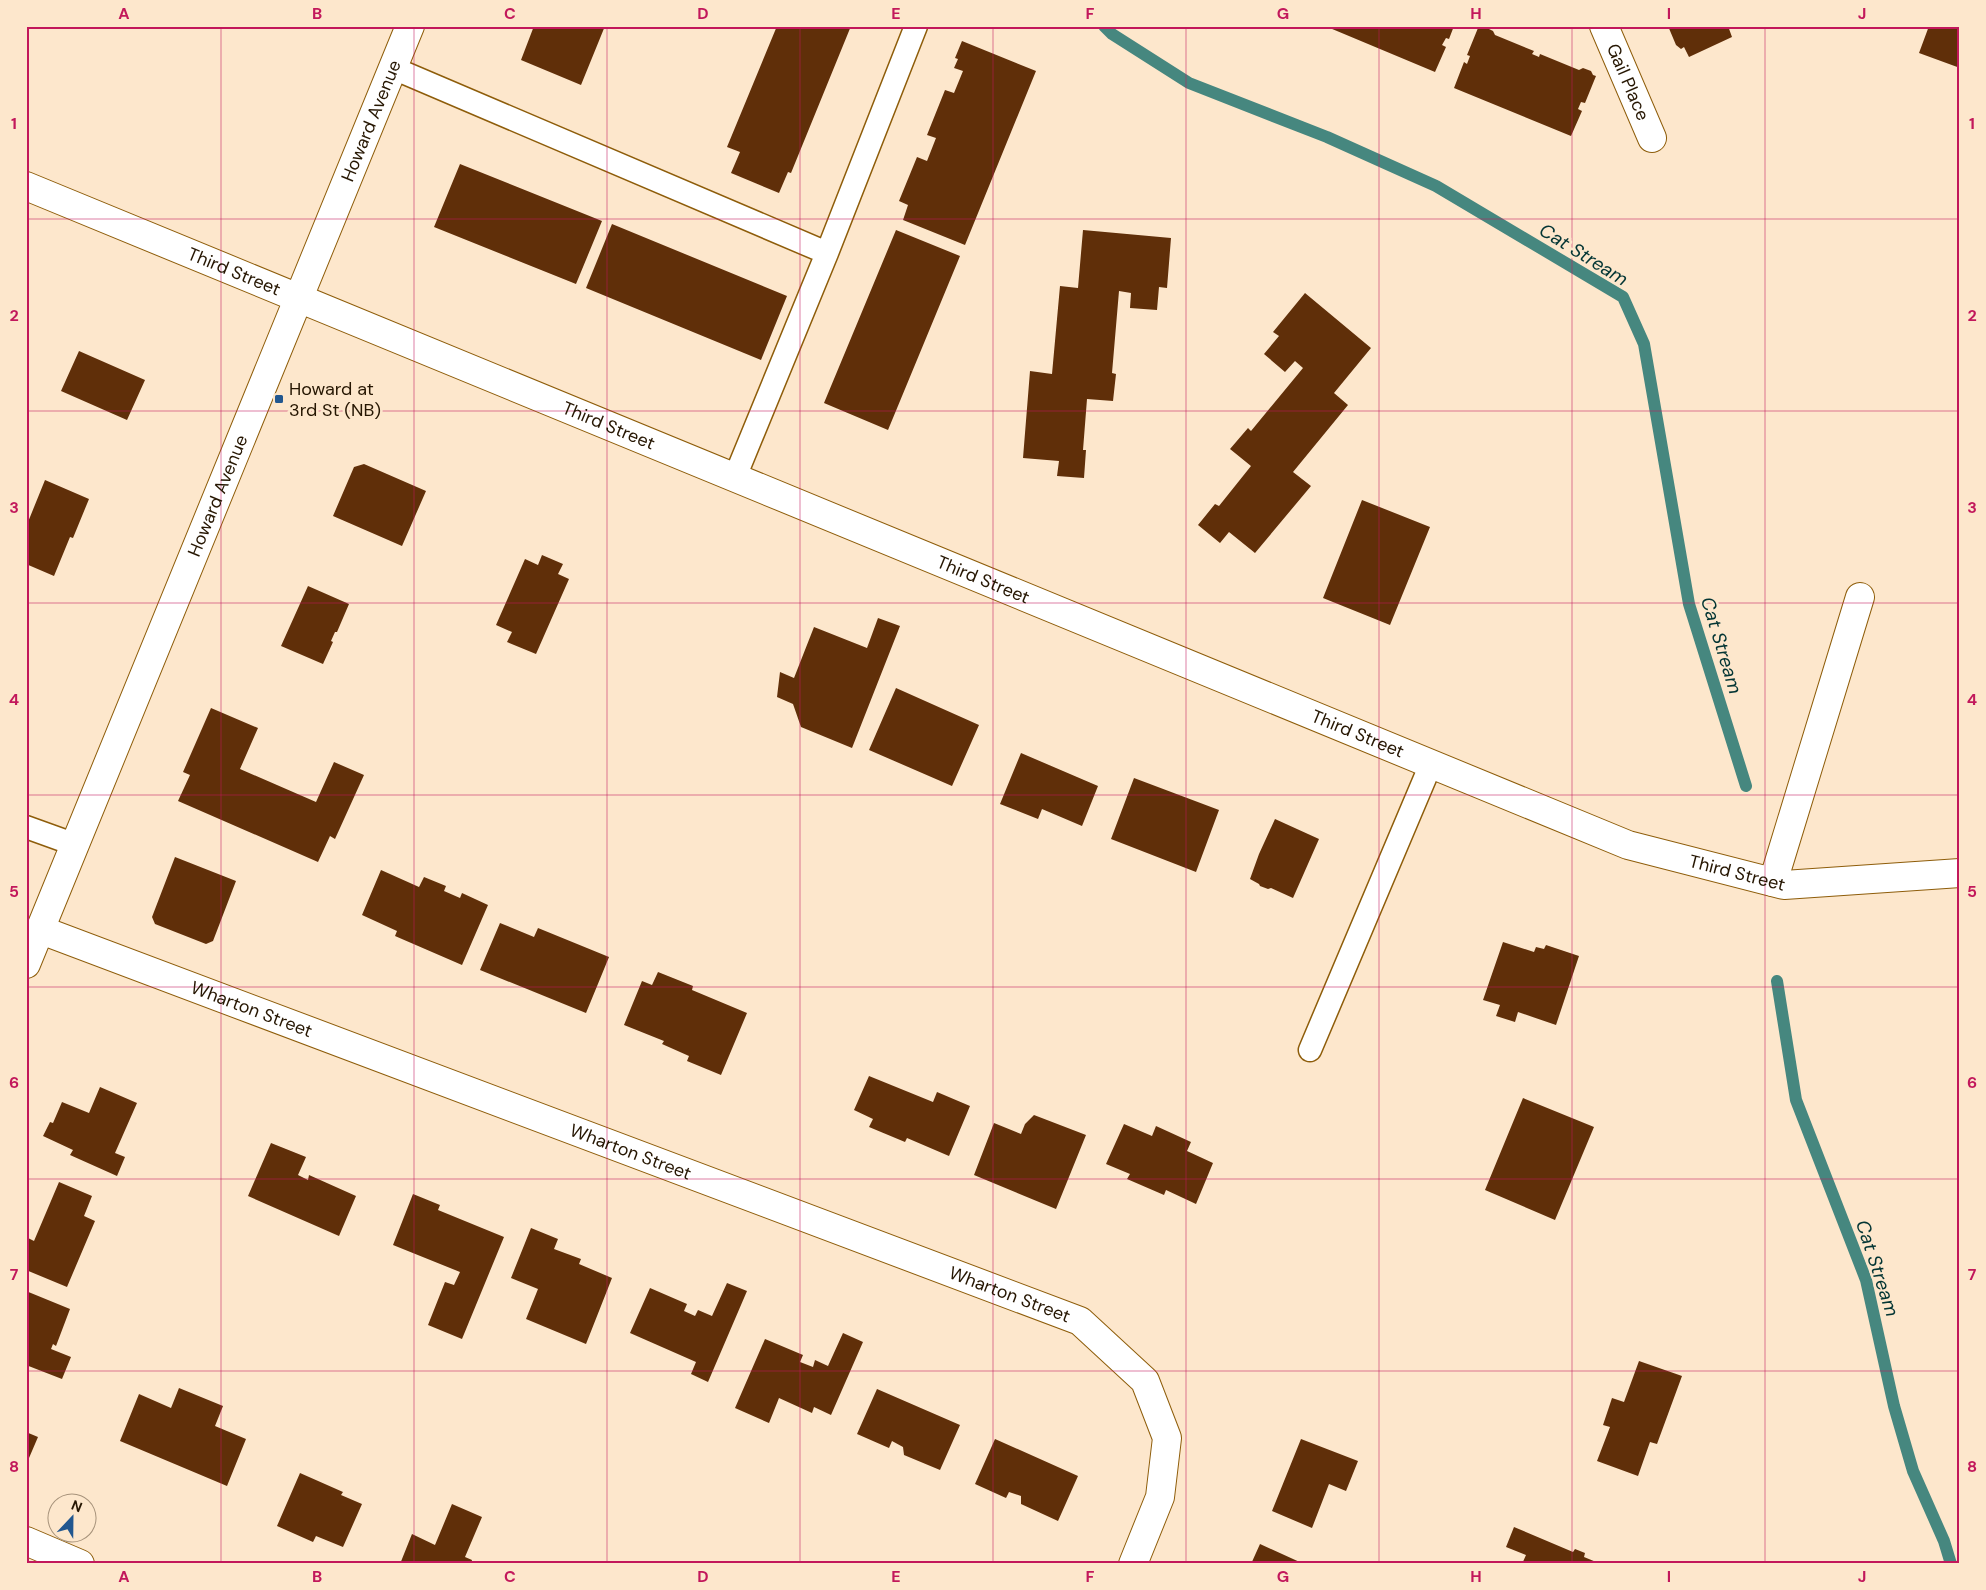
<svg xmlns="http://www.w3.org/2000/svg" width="1986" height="1590" font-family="'DM Sans',sans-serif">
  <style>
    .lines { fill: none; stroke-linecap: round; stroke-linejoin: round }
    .stream { stroke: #46877f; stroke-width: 12 }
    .building { fill: #602f09 }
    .service-casing { stroke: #8e5d0a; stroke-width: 25 }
    .minor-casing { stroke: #8e5d0a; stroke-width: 30 }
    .tertiary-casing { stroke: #8e5d0a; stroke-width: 30 }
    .service { stroke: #fff; stroke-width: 22 }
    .minor { stroke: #fff; stroke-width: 28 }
    .tertiary { stroke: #fff; stroke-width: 28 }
    .grid { fill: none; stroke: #c2185b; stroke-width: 1; stroke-opacity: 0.55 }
    .poi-dot { fill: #22578f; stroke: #fde7cc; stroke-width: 2 }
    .labels { text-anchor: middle; stroke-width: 5; stroke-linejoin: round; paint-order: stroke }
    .street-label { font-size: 18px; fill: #261602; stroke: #fde7cc }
    .poi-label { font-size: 18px; fill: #261602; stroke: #fde7cc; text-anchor: start }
    .water-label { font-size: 19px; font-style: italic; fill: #033534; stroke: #fde7cc }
    .neatline { fill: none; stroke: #c2185b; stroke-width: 2 }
    .grid-label { font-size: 16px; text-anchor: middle; font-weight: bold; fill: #c2185b }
  </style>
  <rect width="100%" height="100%" fill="#fde7cc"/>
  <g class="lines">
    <path class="stream" d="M1104,26L1112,34L1189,83L1327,137L1436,186L1623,297L1644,344L1689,604L1746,786
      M1777,981L1796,1100L1866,1280L1894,1406L1913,1471L1944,1541L1951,1564"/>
  </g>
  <path class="building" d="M534,26H605L581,85L521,60Z
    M777,26H851L791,173L788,172L779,193L731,173L740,152L727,147Z
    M1325,26H1454L1449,39L1446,38L1442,45L1446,47L1435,72Z
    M1668,26H1728L1732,37L1689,57L1684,47L1681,49L1676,45Z
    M1929,26H1960V68L1919,53Z
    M1485,27L1493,31L1495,35L1534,51L1532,54L1539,57L1540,54L1579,70L1583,68L1591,71L1593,75L1596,76L1585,103L1581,102L1578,109L1582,111L1571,136L1454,88L1464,62L1467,64L1470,56L1467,55L1478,28Z
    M962,41L1036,71L965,245L903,220L908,205L899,201L917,157L927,161L936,138L927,135L945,90L954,93L963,71L954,68L958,59L955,58Z
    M460,164L602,221L576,284L434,227Z
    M612,224L787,296L761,360L586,288Z
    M896,230L960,256L888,430L824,403Z
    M1083,230L1171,238L1167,288L1159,287L1157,310L1130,308L1131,293L1119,291L1112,373L1116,374L1113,401L1087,399L1083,450H1086L1084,478L1057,476L1059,461L1023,458L1030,371L1052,374L1060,286L1078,288Z
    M1305,293L1371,348L1334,393L1348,405L1293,472L1311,486L1255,553L1229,532L1220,543L1198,525L1215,504L1219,506L1251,466L1230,449L1248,428L1251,431L1303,368L1295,361L1285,372L1264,354L1279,336L1273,332Z
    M79,351L145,380L127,420L61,391Z
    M364,464L426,491L402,546L333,516L354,467Z
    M45,480L89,499L73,538L70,537L54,576L26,564V521L28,522Z
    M1362,500L1430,527L1390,625L1323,598Z
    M542,555L563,564L558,574L569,579L536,654L507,642L512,632L496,625L525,559L538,565Z
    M308,586L349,604L337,632H335L331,641L333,642L323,664L281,646Z
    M878,618L900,626L852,748L801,727L793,704L777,697L780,672L794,678L814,627L867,648Z
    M896,688L979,725L952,786L869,750Z
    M211,708L258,728L240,769L316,802L334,762L364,775L335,839L330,836L318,862L178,801L190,775L183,772Z
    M1021,753L1098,786L1082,826L1042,809L1038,819L1000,804Z
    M1134,778L1219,810L1196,872L1111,839Z
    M1275,819L1319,839L1293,898L1271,888L1268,889L1260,886L1259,884L1250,879L1259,854Z
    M175,857L236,881L213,941L206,944L155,924L152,917Z
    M381,870L419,887L424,877L446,886L444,891L460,898L462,893L488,905L462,965L395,936L397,931L362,915Z
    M500,923L534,937L538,928L609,957L586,1013L480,970Z
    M1503,942L1534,952L1536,947L1544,949L1546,945L1579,956L1556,1025L1518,1012L1515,1022L1496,1016L1500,1005L1483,1000Z
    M658,972L693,986L692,990L747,1013L721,1075L687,1061L689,1056L662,1044L664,1041L624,1025L642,981L652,985Z
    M869,1076L933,1102L937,1092L970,1106L949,1156L907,1138L905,1142L869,1127L873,1119L854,1110Z
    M100,1087L137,1103L115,1153L125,1157L117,1176L70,1155L73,1150L43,1136L50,1122L53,1123L62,1102L89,1113Z
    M1523,1098L1594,1127L1555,1220L1485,1190Z
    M1034,1115L1086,1135L1056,1209L974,1175L994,1123L1021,1134L1025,1124Z
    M1124,1124L1152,1136L1156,1126L1191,1142L1187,1151L1213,1163L1196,1204L1166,1190L1164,1195L1127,1179L1130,1174L1106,1164Z
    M271,1143L306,1157L298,1175L308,1180L309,1175L356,1196L339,1236L248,1196Z
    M59,1182L92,1196L84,1216L95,1221L67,1287L26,1270V1237L34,1241Z
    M413,1194L440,1205L438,1210L504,1237L462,1339L428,1325L445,1282L454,1285L460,1272L393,1245Z
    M531,1228L558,1239L554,1249L581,1259L579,1264L612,1278L586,1344L526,1319L538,1289L511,1278Z
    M727,1283L747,1291L708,1382L691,1374L696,1362L630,1333L650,1288L687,1304L684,1311L695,1316L698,1310L712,1316Z
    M26,1291L70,1309L56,1346L53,1344L51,1349L71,1357L62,1379L26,1365Z
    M843,1333L863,1342L831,1415L814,1407L812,1413L779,1398L769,1423L735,1408L765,1339L803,1355L800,1362L813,1367L815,1360L828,1366Z
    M1639,1361L1682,1376L1657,1444L1650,1442L1638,1476L1597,1461L1610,1427L1603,1425L1612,1398L1624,1402Z
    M179,1388L223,1406L215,1426L246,1439L227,1486L120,1441L139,1394L171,1408Z
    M877,1389L960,1425L940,1470L904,1455L903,1447L892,1441L889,1448L857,1434Z
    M26,1432L38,1437L26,1465Z
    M995,1439L1078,1476L1058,1521L1021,1504V1496L1009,1492L1006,1498L975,1484Z
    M1301,1439L1358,1461L1346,1491L1329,1484L1312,1528L1272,1511Z
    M300,1473L343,1492L341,1495L362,1504L343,1547L316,1536L313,1542L277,1526Z
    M452,1504L482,1517L465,1557L472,1560L471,1564H400L412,1534L435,1545Z
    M1514,1527L1573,1552L1575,1549L1585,1553L1584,1557L1601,1564H1522L1526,1555L1506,1547Z
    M1260,1544L1304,1564H1251Z"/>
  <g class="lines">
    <defs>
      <path id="service" d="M393,68L827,253
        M735,477L827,253L916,26
        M26,827L76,845
        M1310,1050L1431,764"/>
      <g id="minor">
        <path id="s1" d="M1604,26L1652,138"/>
        <path d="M1773,882L1860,597"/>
        <path id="s2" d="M41,930L1080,1321L1145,1381L1167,1438L1160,1497L1133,1564"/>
        <path id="s3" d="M26,964L410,26"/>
        <path d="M26,1541L80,1564"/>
      </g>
      <g id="tertiary">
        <path id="s4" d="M26,186L1628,845L1784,885L1960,873"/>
      </g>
    </defs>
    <use href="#service" class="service-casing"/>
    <use href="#minor" class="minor-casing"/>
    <use href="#tertiary" class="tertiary-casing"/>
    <use href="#service" class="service"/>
    <use href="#minor" class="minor"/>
    <use href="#tertiary" class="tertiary"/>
  </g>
  <path class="grid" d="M221,26V1564M414,26V1564M607,26V1564M800,26V1564M993,26V1564M1186,26V1564M1379,26V1564M1572,26V1564M1765,26V1564M26,219H1960M26,411H1960M26,603H1960M26,795H1960M26,987H1960M26,1179H1960M26,1371H1960"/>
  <rect class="poi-dot" x="274" y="394" width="10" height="10" rx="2.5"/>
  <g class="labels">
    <g class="street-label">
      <text dy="6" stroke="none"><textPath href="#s1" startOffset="61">Gail Place</textPath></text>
      <text dy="6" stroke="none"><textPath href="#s3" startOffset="911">Howard Avenue</textPath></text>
      <text dy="6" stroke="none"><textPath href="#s4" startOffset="225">Third Street</textPath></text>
      <text dy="6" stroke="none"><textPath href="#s4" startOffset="630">Third Street</textPath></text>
      <text dy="6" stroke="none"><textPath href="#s3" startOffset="506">Howard Avenue</textPath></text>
      <text dy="6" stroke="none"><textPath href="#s4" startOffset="1035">Third Street</textPath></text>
      <text dy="6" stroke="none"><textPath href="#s4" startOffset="1440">Third Street</textPath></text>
      <text dy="6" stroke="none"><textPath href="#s4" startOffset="1845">Third Street</textPath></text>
      <text dy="6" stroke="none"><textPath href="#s2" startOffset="225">Wharton Street</textPath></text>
      <text dy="6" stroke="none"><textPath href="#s2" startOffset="630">Wharton Street</textPath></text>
      <text dy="6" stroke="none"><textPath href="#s2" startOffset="1035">Wharton Street</textPath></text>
    </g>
    <g class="poi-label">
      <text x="289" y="395">Howard at<tspan x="289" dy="21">3rd St (NB)</tspan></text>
    </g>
    <g class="water-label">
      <text transform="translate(1584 254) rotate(32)" y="7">Cat Stream</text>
      <text transform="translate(1722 645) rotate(73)" y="7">Cat Stream</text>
      <text transform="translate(1878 1268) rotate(72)" y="7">Cat Stream</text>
    </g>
  </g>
  <rect width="1986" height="1590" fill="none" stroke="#fde7cc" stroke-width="55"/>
  <g transform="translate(72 1518) rotate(22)"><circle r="24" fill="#fde7cc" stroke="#a7937b"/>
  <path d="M0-4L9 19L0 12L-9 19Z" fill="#22578f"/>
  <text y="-8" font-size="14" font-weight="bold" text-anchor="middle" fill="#261602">N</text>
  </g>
  <rect x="28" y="28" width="1930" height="1534" class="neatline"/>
  <g class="grid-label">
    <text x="124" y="19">A</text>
    <text x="317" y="19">B</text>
    <text x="510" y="19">C</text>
    <text x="703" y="19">D</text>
    <text x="896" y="19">E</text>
    <text x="1090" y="19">F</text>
    <text x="1283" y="19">G</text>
    <text x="1476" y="19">H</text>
    <text x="1669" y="19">I</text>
    <text x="1862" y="19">J</text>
    <text x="14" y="129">1</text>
    <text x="1972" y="129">1</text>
    <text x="14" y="321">2</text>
    <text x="1972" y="321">2</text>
    <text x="14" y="513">3</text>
    <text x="1972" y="513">3</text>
    <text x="14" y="705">4</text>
    <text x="1972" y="705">4</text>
    <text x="14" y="897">5</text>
    <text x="1972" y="897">5</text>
    <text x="14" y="1088">6</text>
    <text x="1972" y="1088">6</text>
    <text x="14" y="1280">7</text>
    <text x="1972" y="1280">7</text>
    <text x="14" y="1472">8</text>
    <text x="1972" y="1472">8</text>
    <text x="124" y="1582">A</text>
    <text x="317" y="1582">B</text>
    <text x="510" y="1582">C</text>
    <text x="703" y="1582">D</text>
    <text x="896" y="1582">E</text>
    <text x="1090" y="1582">F</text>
    <text x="1283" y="1582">G</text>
    <text x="1476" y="1582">H</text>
    <text x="1669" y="1582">I</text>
    <text x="1862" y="1582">J</text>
  </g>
</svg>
